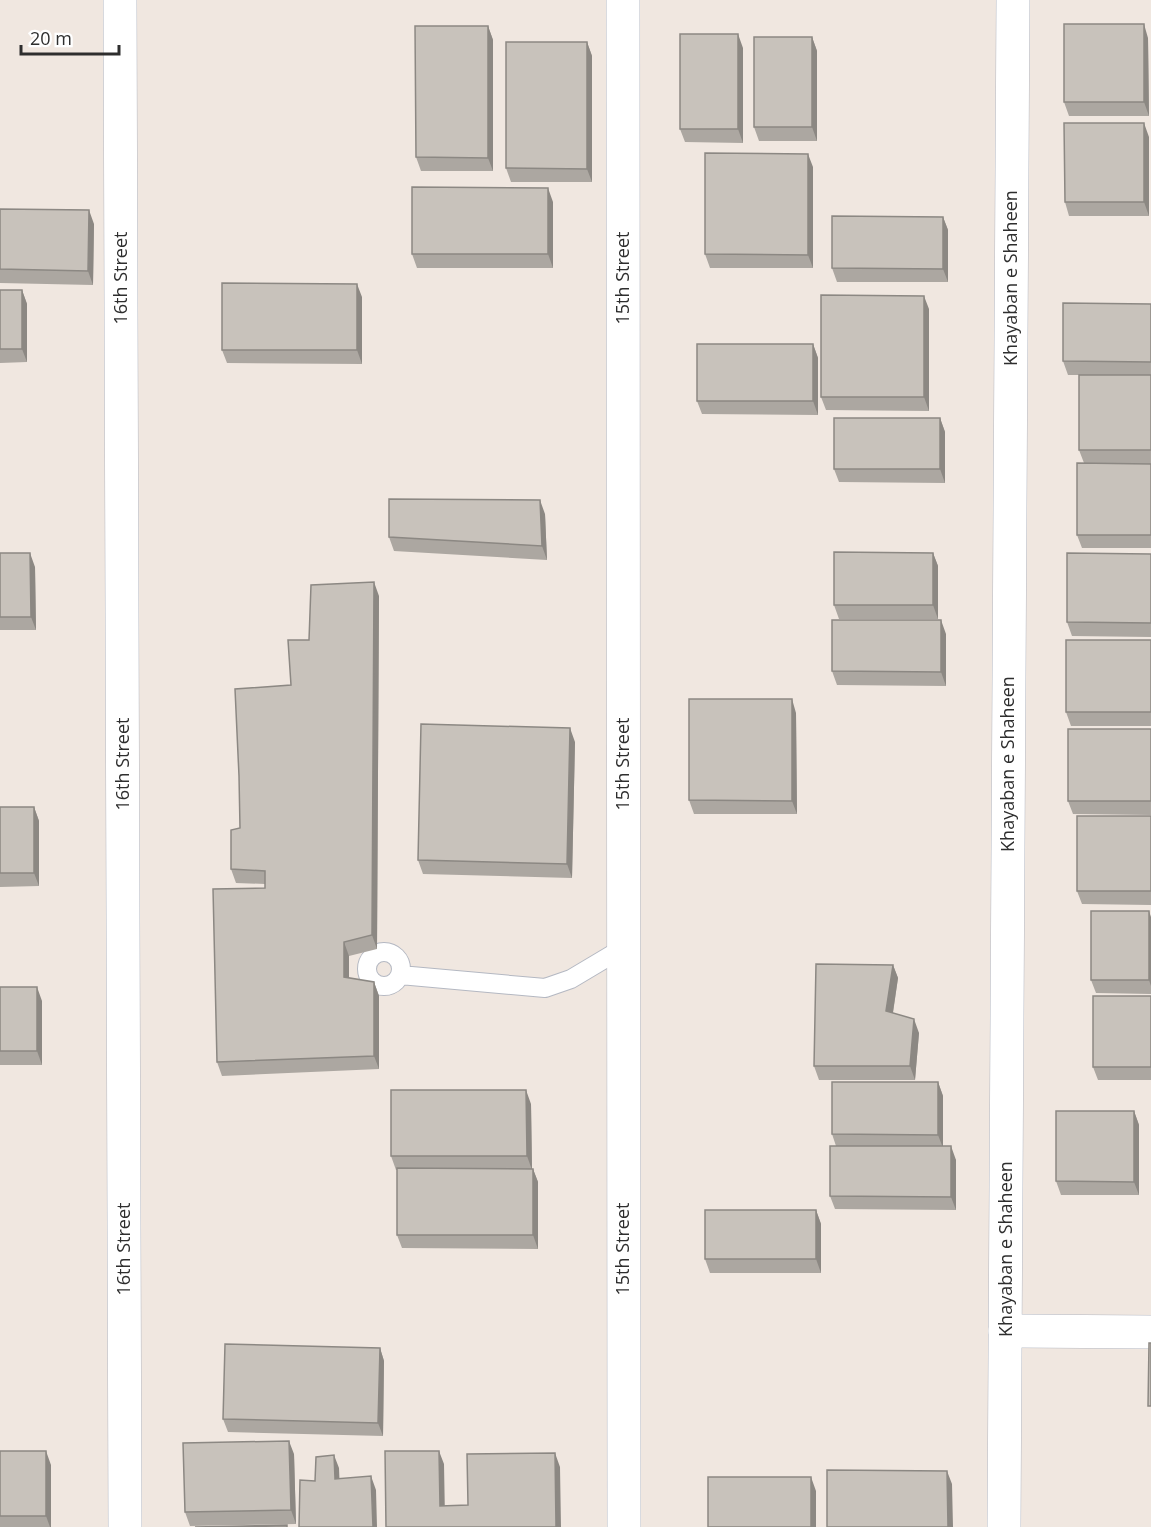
<svg xmlns="http://www.w3.org/2000/svg" width="1151" height="1527" font-family="'Open Sans',sans-serif">
  <style>
    .lines { fill: none; stroke-linecap: round; stroke-linejoin: round }
    .lane-casing { stroke: #b4b8c2; stroke-width: 20 }
    .street-casing { stroke: #b4b8c2; stroke-width: 34 }
    .secondary-casing { stroke: #b4b8c2; stroke-width: 34 }
    .lane { stroke: #fff; stroke-width: 18 }
    .street { stroke: #fff; stroke-width: 33 }
    .secondary { stroke: #fff; stroke-width: 33 }
    .wall { fill: #aca7a1 }
    .shaded-wall { fill: #8c8883 }
    .building { fill: #c8c2bb; stroke: #8c8883; stroke-width: 1.5 }
    .labels { text-anchor: middle; stroke-width: 4.5; stroke-linejoin: round; paint-order: stroke }
    .street-label { font-size: 18px; fill: #2e2e2e; stroke: #fff }
  </style>
  <rect width="100%" height="100%" fill="#f0e7e0"/>
  <g class="lines">
    <defs>
      <path id="lane" d="M367 969a17 17 0 1 1 34 0a17 17 0 1 1-34 0Z
        M400,975L545,988L571,979L623,948"/>
      <path id="street" d="M120,0L125,1527
        M623,0L624,1527
        M1005,1331L1151,1332"/>
      <path id="secondary" d="M1004,1527L1013,0"/>
    </defs>
    <use href="#lane" class="lane-casing"/>
    <use href="#street" class="street-casing"/>
    <use href="#secondary" class="secondary-casing"/>
    <use href="#lane" class="lane"/>
    <use href="#street" class="street"/>
    <use href="#secondary" class="secondary"/>
  </g>
  <path class="wall" d="M488,26L493,40V171H421L416,157Z
    M812,37L817,51V141H759L754,127Z
    M1148,38L1149,116H1069L1064,102Z
    M587,42L592,56V182H511L506,168Z
    M743,48V143L685,142L680,129Z
    M1149,137V216H1069L1065,202Z
    M813,167V268H710L705,254Z
    M553,202V268H417L412,254Z
    M0,209L94,224L93,285L0,283Z
    M943,217L948,230V282H837L832,268Z
    M0,290H22L27,304V362L0,363Z
    M362,297V364L227,363L222,350Z
    M1151,304V548H1082L1077,535L1084,463L1079,450V375H1068L1063,361Z
    M929,309V411L826,410L821,397Z
    M813,344L818,358V415L702,414L697,401Z
    M940,418L945,432V483L839,482L834,469Z
    M545,514L547,560L394,551L389,537Z
    M0,553L35,567L36,630H0Z
    M933,553L938,566V619H839L834,605Z
    M1151,554V637L1072,636L1067,622Z
    M379,596L377,949L349,956V978L374,982L379,996V1069L222,1076L217,1062L265,888V884L236,883L231,869L291,685L309,640Z
    M946,634V686L837,685L832,671Z
    M1151,640V726H1071L1066,712Z
    M796,713L797,814H694L689,800Z
    M1151,729V815L1073,814L1068,801Z
    M575,742L572,878L423,874L418,860Z
    M0,807H34L39,821V886L0,887Z
    M1151,816V905L1082,904L1077,891Z
    M1151,917V994L1096,993L1091,980Z
    M893,965L898,978L893,1013L919,1033L915,1080H819L814,1066Z
    M0,987L42,1001V1065H0Z
    M1151,997V1080H1098L1093,1067Z
    M938,1082L943,1096V1146L956,1160V1210L835,1209L830,1196L836,1146L832,1134Z
    M531,1104L532,1169H533L538,1182V1249L402,1248L397,1235V1170H396L391,1156Z
    M1134,1111L1139,1125V1195H1061L1056,1181Z
    M816,1210L821,1224V1273H710L705,1259Z
    M380,1348L384,1361L383,1436L228,1432L223,1419Z
    M0,1451L51,1465V1527H0Z
    M294,1454L296,1524L190,1526L185,1512Z"/>
  <path class="shaded-wall" d="M1144,24L1148,38L1149,116L1144,102Z
    M488,26L493,40V171L488,158Z
    M738,34L743,48V143L738,129Z
    M812,37L817,51V141L812,127Z
    M587,42L592,56V182L587,169Z
    M1144,123L1149,137V216L1144,202Z
    M808,154L813,167V268L808,255Z
    M548,188L553,202V268L548,254Z
    M89,210L94,224L93,285L88,271Z
    M943,217L948,230V282L943,269Z
    M357,284L362,297V364L357,350Z
    M22,290L27,304V362L22,349Z
    M924,296L929,309V411L924,397Z
    M813,344L818,358V415L813,401Z
    M940,418L945,432V483L940,469Z
    M540,500L545,514L547,560L542,546Z
    M30,553L35,567L36,630L31,617Z
    M933,553L938,566V619L933,605Z
    M374,582L379,596L377,949L372,935Z
    M941,620L946,634V686L941,672Z
    M792,699L796,713L797,814L792,801Z
    M570,728L575,742L572,878L567,864Z
    M34,807L39,821V886L34,873Z
    M1149,911L1151,917V986L1149,980Z
    M344,942L349,956V991L344,977Z
    M893,965L898,978L891,1025L886,1011Z
    M374,982L379,996V1069L374,1056Z
    M37,987L42,1001V1065L37,1051Z
    M914,1019L919,1033L915,1080L910,1066Z
    M938,1082L943,1096V1148L938,1135Z
    M526,1090L531,1104L532,1170L527,1156Z
    M1134,1111L1139,1125V1195L1134,1182Z
    M951,1146L956,1160V1210L951,1197Z
    M533,1169L538,1182V1249L533,1235Z
    M816,1210L821,1224V1273L816,1259Z
    M380,1348L384,1361L383,1436L378,1423Z
    M289,1441L294,1454L296,1524L291,1510Z
    M46,1451L51,1465V1527H50L46,1516Z
    M439,1451L444,1464L445,1519L440,1506Z
    M555,1453L560,1467L561,1527H556Z
    M334,1455L339,1468L340,1493L335,1479Z
    M947,1471L952,1484L953,1527H948Z
    M371,1476L376,1490L377,1527H373Z
    M811,1477L816,1491V1527H811Z"/>
  <path class="building" d="M1064,24H1144V102H1064Z
    M415,26H488V158L416,157Z
    M680,34H738V129H680Z
    M754,37H812V127H754Z
    M506,42H587V169L506,168Z
    M1064,123H1144V202H1065Z
    M705,153L808,154V255L705,254Z
    M412,187L548,188V254H412Z
    M0,209L89,210L88,271L0,269Z
    M832,216L943,217V269L832,268Z
    M222,283L357,284V350H222Z
    M0,290H22V349H0Z
    M821,295L924,296V397H821Z
    M1063,303L1151,304V362L1063,361Z
    M697,344H813V401H697Z
    M1079,375H1151V450H1079Z
    M834,418H940V469H834Z
    M1077,463L1151,464V535H1077Z
    M389,499L540,500L542,546L389,537Z
    M834,552L933,553V605H834Z
    M0,553H30L31,617H0Z
    M1067,553L1151,554V623L1067,622Z
    M374,582L372,935L344,942V977L374,982V1056L217,1062L213,889L265,888V871L231,869V830L240,828L239,776L235,689L291,685L288,640H309L311,585Z
    M832,620H941V672L832,671Z
    M1066,640H1151V712H1066Z
    M689,699H792V801L689,800Z
    M421,724L570,728L567,864L418,860Z
    M1068,729H1151V801H1068Z
    M0,807H34V873H0Z
    M1077,816H1151V891H1077Z
    M1091,911H1149V980H1091Z
    M816,964L893,965L886,1011L914,1019L910,1066H814Z
    M0,987H37V1051H0Z
    M1093,996H1151V1067H1093Z
    M832,1082H938V1135L832,1134Z
    M391,1090H526L527,1156H391Z
    M1056,1111H1134V1182L1056,1181Z
    M830,1146H951V1197L830,1196Z
    M397,1168L533,1169V1235H397Z
    M705,1210H816V1259H705Z
    M1149,1343H1151V1406H1148Z
    M225,1344L380,1348L378,1423L223,1419Z
    M289,1441L291,1510L185,1512L183,1443Z
    M0,1451H46V1516H0Z
    M385,1451H439L440,1506L468,1505L467,1454L555,1453L556,1527H386Z
    M334,1455L335,1479L371,1476L373,1527H299L300,1480L315,1481L316,1457Z
    M827,1470L947,1471L948,1527H827Z
    M708,1477H811V1527H708Z
    M287,1525V1527H195Z"/>
  <g class="labels">
    <g class="street-label">
      <text transform="translate(121 278) rotate(-90)" y="6">16th Street</text>
      <text transform="translate(623 278) rotate(-90)" y="6">15th Street</text>
      <text transform="translate(1011 278) rotate(-90)" y="6">Khayaban e Shaheen</text>
      <text transform="translate(123 764) rotate(-90)" y="6">16th Street</text>
      <text transform="translate(623 764) rotate(-90)" y="6">15th Street</text>
      <text transform="translate(1008 764) rotate(-90)" y="6">Khayaban e Shaheen</text>
      <text transform="translate(124 1249) rotate(-90)" y="6">16th Street</text>
      <text transform="translate(623 1249) rotate(-90)" y="6">15th Street</text>
      <text transform="translate(1006 1249) rotate(-90)" y="6">Khayaban e Shaheen</text>
    </g>
  </g>
  <path d="M21 45v9h98v-9" fill="none" stroke="#2e2e2e" stroke-width="3"/>
  <text x="30" y="45" font-size="18" fill="#2e2e2e" stroke="#ffffff" stroke-width="4.5" paint-order="stroke">20 m</text>
</svg>
